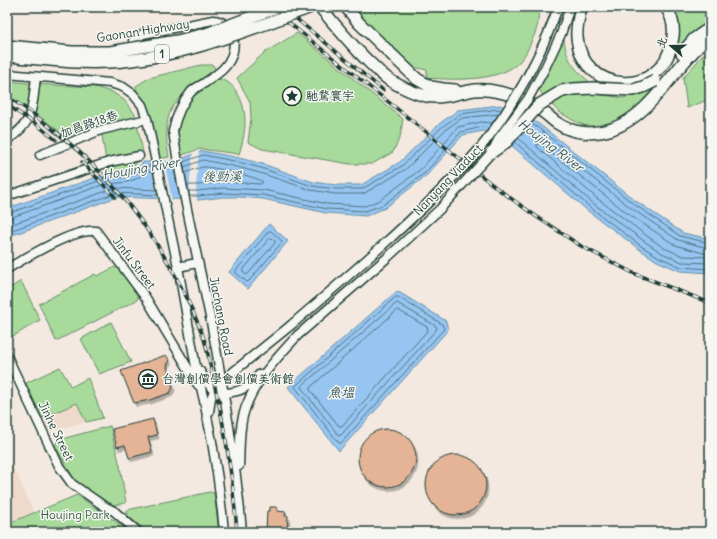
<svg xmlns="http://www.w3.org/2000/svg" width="717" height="539" font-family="Delius,'LXGW WenKai TC',sans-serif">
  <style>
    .built { fill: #efd9ca }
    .green { fill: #a8da9b; stroke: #648c68 }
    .water { fill: #96c5f1; stroke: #668fa5 }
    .pier { fill: #f3e9e0 }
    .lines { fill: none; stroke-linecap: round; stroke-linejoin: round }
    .shore { stroke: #4f7380; stroke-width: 1 }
    .building { fill: #e5b497; stroke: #1f3d34; filter: url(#shadow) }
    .minor-casing { stroke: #1f3d34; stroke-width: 11 }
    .major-casing { stroke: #1f3d34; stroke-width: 14 }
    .minor { stroke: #f6f6f2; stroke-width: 8 }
    .major { stroke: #f6f6f2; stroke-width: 11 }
    .rail-casing { stroke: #1f3d34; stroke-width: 3.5 }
    .rail { stroke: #f6f6f2; stroke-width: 2; stroke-dasharray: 6; stroke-linecap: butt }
    .minor-bridge-casing { stroke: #1f3d34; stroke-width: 11; stroke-linecap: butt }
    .major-bridge-casing { stroke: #1f3d34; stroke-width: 14; stroke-linecap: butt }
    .minor-bridge { stroke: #f6f6f2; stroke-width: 8 }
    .major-bridge { stroke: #f6f6f2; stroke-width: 11 }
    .labels { text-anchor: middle; stroke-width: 3; stroke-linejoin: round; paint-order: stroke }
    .shield { fill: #f6f6f2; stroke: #60746d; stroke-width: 1 }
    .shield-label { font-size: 11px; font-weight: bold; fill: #1f3d34 }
    .street-label { font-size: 12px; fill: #1f3d34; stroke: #f6f6f2 }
    .poi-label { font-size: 12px; fill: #1f3d34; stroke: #f6f6f2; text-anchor: start }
    .park-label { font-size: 12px; fill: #3a5c49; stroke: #f6f6f2 }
    .water-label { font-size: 13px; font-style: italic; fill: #37585a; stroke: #f6f6f2 }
  </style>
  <defs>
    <filter id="shadow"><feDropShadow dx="2" dy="3.5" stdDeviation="0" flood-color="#0004"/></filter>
  </defs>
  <rect width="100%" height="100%" fill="#f3e9e0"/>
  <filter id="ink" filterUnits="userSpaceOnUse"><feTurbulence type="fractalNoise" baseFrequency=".025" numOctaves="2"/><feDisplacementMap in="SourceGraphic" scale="8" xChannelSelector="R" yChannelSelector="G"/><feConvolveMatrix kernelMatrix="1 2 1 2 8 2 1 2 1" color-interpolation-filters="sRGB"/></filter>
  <g filter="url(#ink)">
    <path class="built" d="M77,403L86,422L55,430L48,429L42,418Z
      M7,453L34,513L7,524Z"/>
    <path class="green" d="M351,7H538C540,19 537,31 531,42C529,47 527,52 524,56C507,83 455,80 427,78V70L413,67L403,59L370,30Z
      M669,7H710V25L686,44L662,70L667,63Z
      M297,33L403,119L400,137L393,152L372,164H350L262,149L248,142L251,118L250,102L237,78L264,53Z
      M563,35C567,61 572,67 592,84L543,96L538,87Z
      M710,47V99L687,108L683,78Z
      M201,65H213L216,71C198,84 172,97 168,119C165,132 167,145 169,157L159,159L136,93V86L149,78Z
      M219,79C227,80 232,85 236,91C249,110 246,133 239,154L200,149L182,155L178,153L175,130L183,107L200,88Z
      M7,81L50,85L95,87L112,92L124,100L135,114L144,157L129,170L108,174L101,129L71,141C51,125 30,108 7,96Z
      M661,85L636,111L605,128L594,129L576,122L559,112L549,102L563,97L582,92L624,98Z
      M117,266L138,292L137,300L56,341L39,304L95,274L97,276Z
      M21,281L40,320L7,340V290Z
      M111,322L131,362L99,374L81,339Z
      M60,367L71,387L88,378L103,418L86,422L77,403L42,418L26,383Z
      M110,426L120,466L126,503L114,505L109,504L75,481L55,446L58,440Z
      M210,492L214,493L219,532H148L128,516L127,510Z
      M77,495L131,532H7V524Z"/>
    <path class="water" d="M500,105L539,124L636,201L683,233L706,238L710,237V273L680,271L657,261L639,249L588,211L497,133L483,131L463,135L427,175L385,208L366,216L326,213L263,199L240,197H223L199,200L117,197L7,237V211L14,206L100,176L126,173L133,171L139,167L143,162H164L181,159L202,151L235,157L263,164L313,182L336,185H361L400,162L439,124L458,110Z
      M269,224L288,241L248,289L229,272Z
      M397,291L446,321L448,330L339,451L288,387Z"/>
    <path class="pier" d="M199,150L196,185L197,201L183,202L180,157L182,156L190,196V179L193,152Z
      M150,160H164L172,201H158Z"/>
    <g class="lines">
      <path class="shore" d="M531,124L537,127L634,204L680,236L705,242L710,241
        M527,128L534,132L631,208L678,240L704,247L710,246
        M518,138L594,204L644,241L662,253L682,262L710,263
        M515,142L591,208L641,246L659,257L681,267L710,269
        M183,162L203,155L234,161L261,168L312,186L336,189H362L402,166L442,127L460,114L499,109L501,110
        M184,167L203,160L233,166L260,173L311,190L335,194H363L406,169L445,130L462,118L499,114
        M185,173C191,171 197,168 203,167C210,166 258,177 263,182L261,184L223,182L198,185H187
        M188,191H198L223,188L264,190L327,204L365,206L380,200L421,169L458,127L481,122L492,123
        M189,196H199L223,193L263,195L327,209L365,211L383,205L425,173L461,132L482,127L489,128
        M7,214L101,180L126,177L134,175L142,170L145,166H152
        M7,219L102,185L127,182L136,179L148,171H153
        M7,226L115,188L157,190
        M269,231H271L281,240L282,242L249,281L247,282L236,273V271Z
        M7,232L116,193L158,195
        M271,238L275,241V243L248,274L246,275L243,272V270L269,239Z
        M710,253H703L675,245L627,213L540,144H537V147L598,199L647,236L664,248L683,256L710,257
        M396,297H398L442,324L444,329L341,443H339L295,387Z
        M397,303L436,326L437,329L341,435L339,436L301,387Z
        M398,310L427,327L428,330L342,426H339L310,390V388Z"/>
    </g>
    <path class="building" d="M166,355L170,361L168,363L167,367L173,387L170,393L150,400L134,403L121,371Z
      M153,419L157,435L148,437L152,452L129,458L125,445L117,447L112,429Z
      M358 458a29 29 0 1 1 58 0a29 29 0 1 1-58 0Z
      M426 485a30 30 0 1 1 60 0a30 30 0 1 1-60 0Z
      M270,507H277V511L286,512L285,516H288L287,532H266L267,511H270Z"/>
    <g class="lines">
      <defs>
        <path id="minor" d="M133,41L143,34L213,20C222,21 227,24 232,33C235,38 234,45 233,51C230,67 216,75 203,84C199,86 194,89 191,92C181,104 176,117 173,131C182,195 198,258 211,322C224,391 236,461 242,532
          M7,74L110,83L123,87L133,94L142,105L147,119L178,267L195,362C209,418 219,475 224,532
          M7,140C35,122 32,107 36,77
          M40,155L101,130L147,119
          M7,196L109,162L139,156
          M178,267L197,263
          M7,269C25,258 75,228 96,231L146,298L198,385
          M7,356L59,466L72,484L104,506L114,511L138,532
          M200,371C204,378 209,387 215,391C223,395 239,392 246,387C251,384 256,378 260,374
          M209,412L211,398L217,385L290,326
          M239,466C240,449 239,432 243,416C251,384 277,358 298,335"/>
        <path id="major" d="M320,7C336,26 352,46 370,63C377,70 383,76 391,81C403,88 422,97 436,97C448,97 458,93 469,91C478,89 490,90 499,92C514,95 530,102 543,112C548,115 552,120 557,123C573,134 594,135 612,129C655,113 675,63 710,36
          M346,7L359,23L417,79L431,87L443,89L455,90
          M581,7C579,17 576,27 577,37C582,94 661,100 672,42C675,30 673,18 666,7
          M682,53L694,39L710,28"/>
      </defs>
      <use href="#minor" class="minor-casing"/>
      <use href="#major" class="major-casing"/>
      <use href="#minor" class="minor"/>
      <use href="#major" class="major"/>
      <defs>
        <path id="rail" d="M269,7L498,189L537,217L581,246L633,273L710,303
          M282,7L383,90
          M7,97C23,105 37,117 51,128C121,183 169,250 202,333C207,346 209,360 212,374C225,426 233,479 237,532
          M7,105L36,124L56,140
          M82,162L115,197"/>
      </defs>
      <use href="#rail" class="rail-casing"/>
      <use href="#rail" class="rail"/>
      <defs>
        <path id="minor-bridge" d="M290,326C341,282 392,239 439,192C456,174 474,157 488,138C518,97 542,54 558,7
          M298,335L388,257L440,209L492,152L499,138L528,99L545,68L561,34L570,7"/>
        <path id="major-bridge" d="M7,46L72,52H110L177,41L209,33L278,7
          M7,56C41,59 76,64 110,62C180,58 246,31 311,7
          M492,152L506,142L539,105L562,91L573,89L593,88L633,90L643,87L655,81"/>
      </defs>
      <use href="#minor-bridge" class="minor-bridge-casing"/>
      <use href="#major-bridge" class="major-bridge-casing"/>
      <use href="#minor-bridge" class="minor-bridge"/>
      <use href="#major-bridge" class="major-bridge"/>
    </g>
  </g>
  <defs>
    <symbol id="sight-ring" viewBox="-11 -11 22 22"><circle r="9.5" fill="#f6f6f2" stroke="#1f3d34" stroke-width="1.5"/><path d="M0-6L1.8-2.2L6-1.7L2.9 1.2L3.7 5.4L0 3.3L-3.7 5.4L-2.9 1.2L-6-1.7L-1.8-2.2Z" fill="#1f3d34"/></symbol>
    <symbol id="museum-ring" viewBox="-11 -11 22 22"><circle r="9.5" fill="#f6f6f2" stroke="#1f3d34" stroke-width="1.5"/><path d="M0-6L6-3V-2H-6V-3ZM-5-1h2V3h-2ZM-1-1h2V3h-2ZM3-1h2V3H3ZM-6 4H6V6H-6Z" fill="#1f3d34"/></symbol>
  </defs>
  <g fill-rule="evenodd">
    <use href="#sight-ring" x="281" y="85" width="22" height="22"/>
    <use href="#museum-ring" x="137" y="368" width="22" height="22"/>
  </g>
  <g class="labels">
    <rect class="shield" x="155" y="45" width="14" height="18" rx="3"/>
    <g class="shield-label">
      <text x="162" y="58">1</text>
    </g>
    <g class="street-label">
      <text transform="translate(143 31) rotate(-9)" y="4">Gaonan Highway</text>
      <text transform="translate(89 124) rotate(-19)" y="4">加昌路18巷</text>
      <text transform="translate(448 180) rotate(-46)" y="4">Nanyang Viaduct</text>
      <text transform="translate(134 263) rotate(53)" y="4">Jinfu Street</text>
      <text transform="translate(221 316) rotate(79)" y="4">Jiachang Road</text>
      <text transform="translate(56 431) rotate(64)" y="4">Jinhe Street</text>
    </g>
    <g class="poi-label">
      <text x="306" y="100">馳騖寰宇</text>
      <text x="162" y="383">台灣創價學會創價美術館</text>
    </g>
    <g class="park-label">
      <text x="75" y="519">Houjing Park</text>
    </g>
    <g class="water-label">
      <text transform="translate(551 145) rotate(37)" y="5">Houjing River</text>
      <text transform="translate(141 168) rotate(-10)" y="5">Houjing River</text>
      <text x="222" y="181">後勁溪</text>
      <text x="341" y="397">魚塭</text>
    </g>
  </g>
  <rect width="717" height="539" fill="none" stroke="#f6f6f2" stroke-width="24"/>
  <rect x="12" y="12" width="693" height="515" fill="none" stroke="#1f3d34" stroke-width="1.5" filter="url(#ink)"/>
  <g transform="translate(671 46) rotate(290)" stroke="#f6f6f2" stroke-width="3" paint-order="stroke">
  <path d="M0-3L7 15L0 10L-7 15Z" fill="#1f3d34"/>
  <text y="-6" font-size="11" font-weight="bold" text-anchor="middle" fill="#1f3d34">北</text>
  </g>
</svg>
